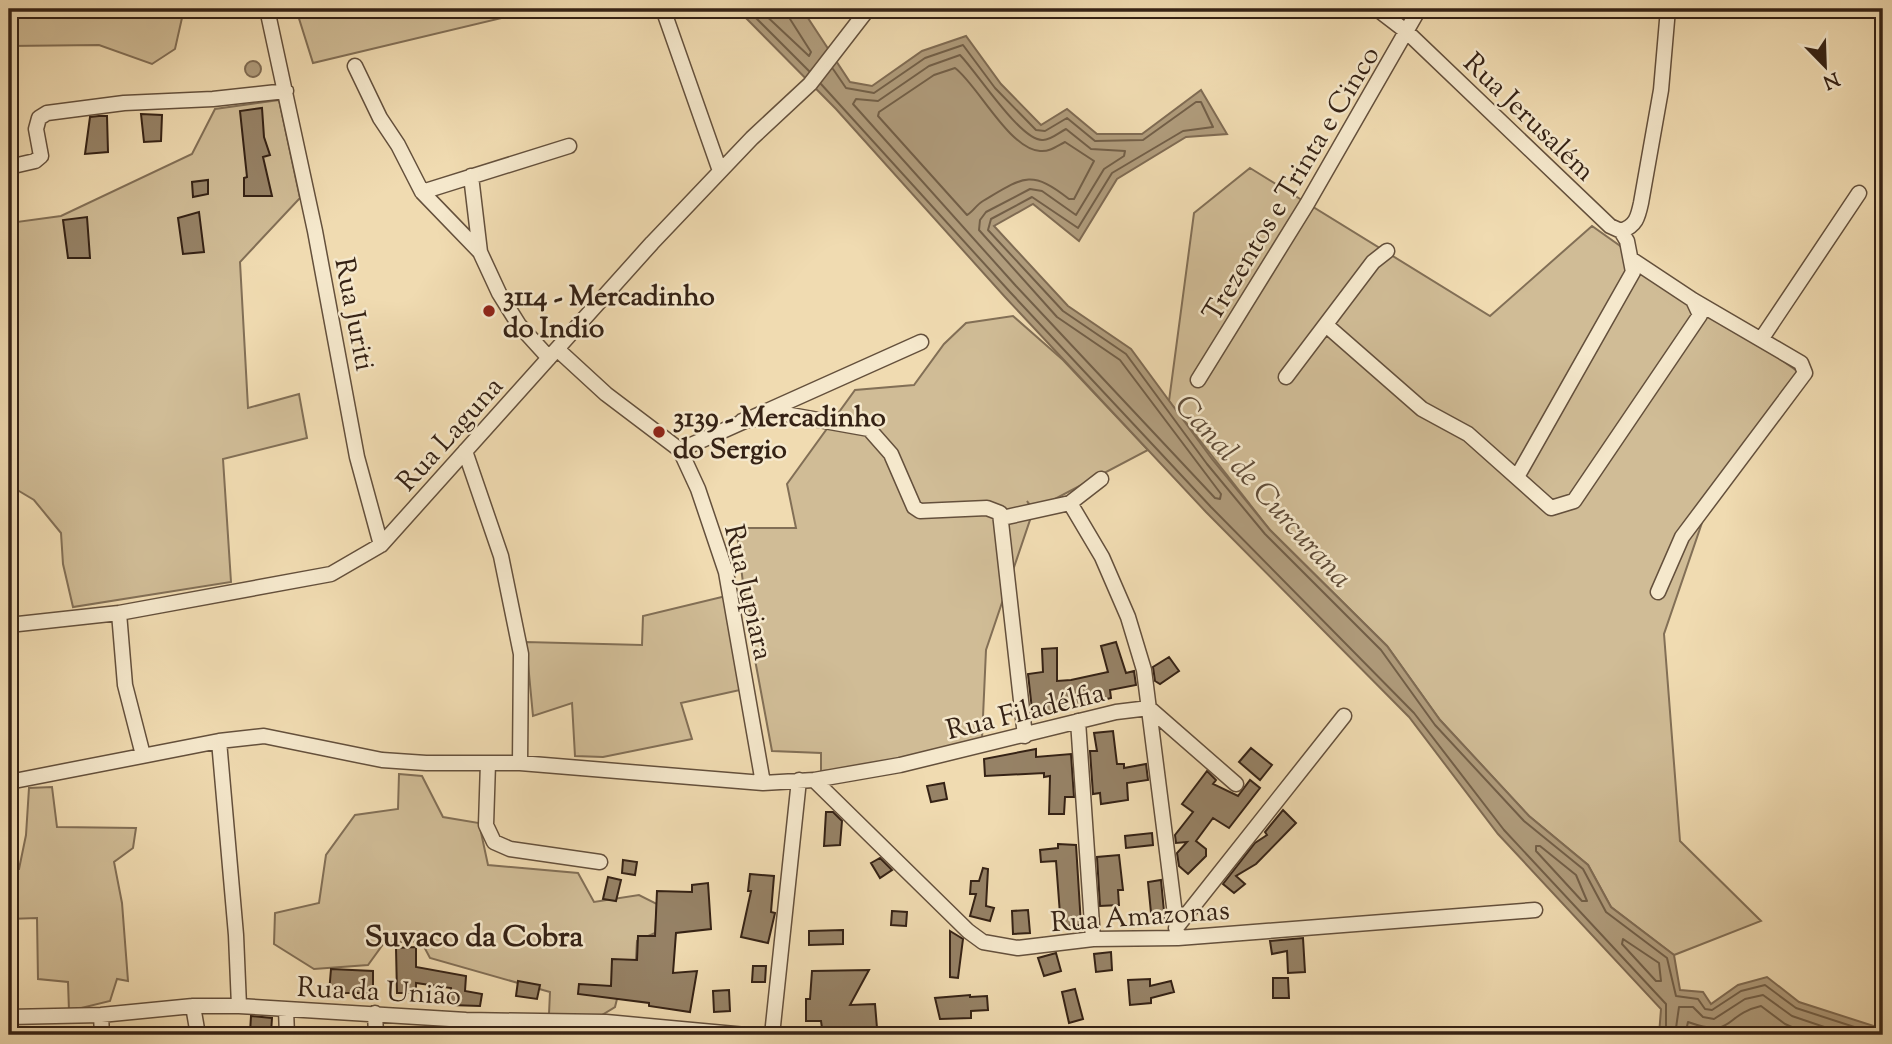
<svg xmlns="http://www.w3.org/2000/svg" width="1892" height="1044" font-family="'Sorts Mill Goudy',serif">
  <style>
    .green { fill: #d0bc96; stroke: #826f56; stroke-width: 2 }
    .water { fill: #b09c7c; stroke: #7f6b53; stroke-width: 2 }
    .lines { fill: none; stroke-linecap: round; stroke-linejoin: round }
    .shore { stroke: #725f48; stroke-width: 2 }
    .building { fill: #968266; stroke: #352215; stroke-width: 2 }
    .minor-casing { stroke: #64503c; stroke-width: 17 }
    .minor { stroke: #f5e8cc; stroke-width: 14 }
    .poi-dot { fill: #8f2418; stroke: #f5e8cc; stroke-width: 2.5 }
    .labels { text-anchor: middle; stroke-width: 5; stroke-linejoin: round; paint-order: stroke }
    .street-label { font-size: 28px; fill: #352215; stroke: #f5e8cc }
    .poi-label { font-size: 28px; font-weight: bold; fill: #352215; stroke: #f5e8cc; text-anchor: start }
    .water-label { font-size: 30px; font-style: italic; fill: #604d39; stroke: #f5e8cc }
    .neighbourhood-label { font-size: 30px; font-weight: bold; fill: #352215; stroke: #f5e8cc }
  </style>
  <rect width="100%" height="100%" fill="#f0dbb1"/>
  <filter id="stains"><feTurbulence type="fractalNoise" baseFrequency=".00286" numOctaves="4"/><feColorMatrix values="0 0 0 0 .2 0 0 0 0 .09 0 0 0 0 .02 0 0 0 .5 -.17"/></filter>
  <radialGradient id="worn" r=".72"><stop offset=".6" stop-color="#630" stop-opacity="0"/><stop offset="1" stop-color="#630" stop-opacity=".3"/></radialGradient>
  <path class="green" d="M9,9H184L175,49L152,64L99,45L9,46Z
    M296,9H539L313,63Z
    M279,100L300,198L240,262L248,408L299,394L307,438L223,459L231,582L73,607L63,564L61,533L34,500L9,485V223L61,216L192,154L215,109Z
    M1250,168L1490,316L1592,226L1807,378L1705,514L1664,634L1680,841L1761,921L1674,955L1611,907L1588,865L1529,816L1440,720L1387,646L1270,530L1169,401L1194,213Z
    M1013,316L1063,360L1148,450L1034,510L1027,501L1033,511L986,650L982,739L853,769L821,771V753L772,751L753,649C760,625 747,612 744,590C741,569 739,548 736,528H796L787,484L855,390L914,385L944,344L966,323Z
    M726,596L740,690L681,703L692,739L603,757L575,756L572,703L533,716L526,642L642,645L643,616Z
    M399,774L422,776L443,817L479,823L488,865L578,873L594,902L639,895L657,904L655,933L637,941L635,976L623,975L615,1007L597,1018L549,1014L550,992L430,958L421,941L384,943L368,965L314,969L274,944L275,913L319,903L326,855L355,815L398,809Z
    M52,787L57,827L136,828L133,848L114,862L122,903L128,981L117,979L110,1001L69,1011L68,982L38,979L37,918L9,919V870L19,869L26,835L29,788Z"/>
  <path class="water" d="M737,9H802L850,82L872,86L922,51L966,36L1001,84L1041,125L1067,109L1097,134H1142L1201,90L1227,134L1186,137L1117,179L1079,241L1033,204L994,226L1068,306L1131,349L1212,459L1270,530L1387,646L1440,720L1529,816L1588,865L1611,907L1674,955L1680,990L1703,992L1711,1004L1738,985L1767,977L1799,1002L1883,1029V1035H1659L1661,1009L1498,834L1409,717L1206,512L1005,297L836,109Z
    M245 69a8 8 0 1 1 16 0a8 8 0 1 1-16 0Z"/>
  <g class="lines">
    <path class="shore" d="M747,9L809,71
      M759,9L809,56L811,52L790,19L788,9
      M960,55C976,71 1020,140 1042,140C1050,141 1058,133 1066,129L1091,149L1125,151L1124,156L1104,169L1076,215L1042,191L1030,189L986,212L980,220L979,230L1057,317L1120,360L1221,494L1220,499L1215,498L1016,286L853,104L856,99L878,101L929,66Z
      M955,68C977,84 1009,149 1040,151C1050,152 1057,146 1065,142L1094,161L1074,199H1069C1031,169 1023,177 983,201C976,205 973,212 967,215L878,116L879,112L934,75Z
      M833,69L846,88L874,93L925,58L963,45L995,88L1036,130L1045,131L1067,118L1095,141L1143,140L1196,102H1201L1213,127L1183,131L1112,173L1078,228L1032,197L991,219L988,230L1063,311L1126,354L1207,464L1265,534L1381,650L1435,725L1524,821L1583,869L1606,912L1667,958L1676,996L1698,999L1705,1009L1712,1010L1741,991L1765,985L1796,1008L1879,1035
      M821,84L1010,292L1211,507L1414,713L1504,830L1666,1004V1035
      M1536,846H1540L1576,875L1587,901H1582L1536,851Z
      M1623,939L1659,963L1661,981H1656L1622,944Z
      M1675,1035L1679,1007H1693L1703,1017L1714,1019L1745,999L1763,995L1792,1016L1848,1035
      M1685,1035L1688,1022C1736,1039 1722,1015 1761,1006L1785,1024L1810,1035"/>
  </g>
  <path class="building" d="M262,108L264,137L270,155L263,157L272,196H244V178L247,177L240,111Z
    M141,114L162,115L161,141L144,142Z
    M99,116H107L108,152L85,154L90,117Z
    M208,180V194L193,197L192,182Z
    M199,212L204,252L183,254L178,218Z
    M87,217L90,258H68L63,220Z
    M1116,642L1126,673L1134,671L1136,685L1110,690L1111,698L1033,718L1028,674L1043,672L1042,649L1057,648V681L1071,680L1108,672L1101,646Z
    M1169,657L1179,671L1160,684L1155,681L1153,667Z
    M1113,731L1117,764H1124V768L1146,764L1148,780L1127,783L1128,800L1101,804L1100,793L1093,794L1090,751H1097L1094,733Z
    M1251,748L1272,765L1260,780L1239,762Z
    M1036,749V757L1071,754L1074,797H1065L1064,814H1049L1050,776L1044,777V773L985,776L984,759Z
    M1207,771L1216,780L1213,784L1238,796L1250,780L1260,788L1229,828L1213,818L1196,841L1206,849V856L1188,874L1179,866L1177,853L1187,842L1176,843L1175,835L1193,812L1182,804Z
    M944,783L947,799L931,802L927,786Z
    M1283,810L1296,823L1256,864L1236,876L1245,884L1234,893L1223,884L1255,843L1267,835L1265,832Z
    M826,812H833L842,821L840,845L824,846Z
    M1152,833L1153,845L1126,848L1125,836Z
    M1058,844L1076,845L1081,925L1065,926L1064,913L1060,914L1056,861L1041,862L1040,850L1058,848Z
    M1119,855L1123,890H1118L1119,905L1100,906L1097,857Z
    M880,858L892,870L880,878L871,863Z
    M623,860L637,862L635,875L622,873Z
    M983,868L988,869L986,906L994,908L990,921L970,916L976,894H970L971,881H979Z
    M750,874L774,876L771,912L775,913L768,943L741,937L751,891H748Z
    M608,877L621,880L616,901L603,899Z
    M1161,880L1165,922L1152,923L1148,882Z
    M708,883L711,929L676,933L673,973L697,971L690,1012L649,1006V1003L578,994L579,984L611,986L612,959L637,960L638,936H655L657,891L692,892V885Z
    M1028,910L1030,933L1013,934L1012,911Z
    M892,911L907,912L906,926L891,925Z
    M843,930V944L809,945V931Z
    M950,931L963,939L958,978L950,977Z
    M1303,938L1305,972L1288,973L1287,951L1272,954L1270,941Z
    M416,947V967L466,976L465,991L482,994L480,1006L450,1005L451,988L416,983V993H397L396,948Z
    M1111,952L1112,970L1096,972L1094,954Z
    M1056,953L1061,971L1044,976L1038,958Z
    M753,966H766L765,982H752Z
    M331,969L373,971V993H329Z
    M869,970L850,1005L875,1004L877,1028L841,1031L842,1028H822L821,1021H806V999H810L812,971Z
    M1273,978H1288L1289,998H1273Z
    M1150,979V986L1171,981L1174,992L1151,998V1003L1130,1005L1128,980Z
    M518,981L540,985L537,999L516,996Z
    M1075,989L1083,1019L1069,1023L1062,992Z
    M729,990L730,1011L714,1012L713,991Z
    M970,995V997L987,996L988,1010L971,1011V1018L940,1019L935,998Z
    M251,1016L272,1018L271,1033H250Z"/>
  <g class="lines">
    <defs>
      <path id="minor" d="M267,9L315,231L357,457L381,545
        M663,9L720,171
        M1377,9L1407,32L1610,226L1621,231
        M355,66L380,118L398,145L422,192L480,252L499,293L519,325L549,358
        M9,167L35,161L41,156L36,129L39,118L47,113L124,103L213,99L286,91
        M471,176L480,252
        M422,192L569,146
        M1621,231C1636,226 1638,217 1641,203L1661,90L1668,9
        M1631,259L1693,300L1801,363L1805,373L1682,537L1658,592
        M1326,325L1422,409L1468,434L1551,508L1574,501L1700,315L1693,300
        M1762,338L1859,193
        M557,349L606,394L680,450L698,489L726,572L763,783
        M1286,377L1373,262L1387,251
        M1198,380L1307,204L1419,9
        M742,421L785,414L869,429L891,454L914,507L920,511L987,508L1000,513L1025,736
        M680,450L921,342
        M465,451L501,556L521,654L520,763
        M1517,477L1633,272L1627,241L1621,231
        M1070,503L1102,557L1128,617L1144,670L1178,938
        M1002,518L1070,503L1101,479
        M119,613L125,685L143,755
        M9,625L119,613L331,574L381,545L652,243L752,138L810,84L868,9
        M1078,721L1093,939
        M219,741L236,935L239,1006
        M488,763L486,825L494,842L510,849L600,862
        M814,780L968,931L983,942L1018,948L1093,939L1178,938L1535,910
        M9,782L219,741L264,736L382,760L426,763H520L763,783L814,780L900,765L1116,712L1149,708L1236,784
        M1176,928L1344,716
        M193,1006L198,1035
        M286,1010L287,1035
        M375,1013L376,1035
        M101,1015L102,1035
        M9,1017L101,1015L193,1006H239L466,1020L606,1022L746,1035
        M772,1035L799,780"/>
    </defs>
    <use href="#minor" class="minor-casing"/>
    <use href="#minor" class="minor"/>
  </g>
  <g class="poi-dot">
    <circle cx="489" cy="311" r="7"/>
    <circle cx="659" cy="432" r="7"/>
  </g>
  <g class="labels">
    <g class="street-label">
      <text transform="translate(1530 116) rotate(44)" y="10">Rua Jerusalém</text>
      <text transform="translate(1290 183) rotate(-59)" y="10">Trezentos e Trinta e Cinco</text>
      <text transform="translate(356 314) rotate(79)" y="10">Rua Juriti</text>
      <text transform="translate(449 433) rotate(-48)" y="10">Rua Laguna</text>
      <text transform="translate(750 592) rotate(77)" y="10">Rua Jupiara</text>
      <text transform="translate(1025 710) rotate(-14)" y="10">Rua Filadélfia</text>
      <text transform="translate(1140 915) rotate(-4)" y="10">Rua Amazonas</text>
      <text transform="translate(379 990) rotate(3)" y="10">Rua da União</text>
    </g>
    <g class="poi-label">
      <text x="503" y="305">3114 - Mercadinho<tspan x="503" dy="32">do Indio</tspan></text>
      <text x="673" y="426">3139 - Mercadinho<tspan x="673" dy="32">do Sergio</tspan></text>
    </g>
    <g class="water-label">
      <text transform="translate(1264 491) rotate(48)" y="10">Canal de Curcurana</text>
    </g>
    <g class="neighbourhood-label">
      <text x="474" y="946">Suvaco da Cobra</text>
    </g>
  </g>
  <rect width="1892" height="1044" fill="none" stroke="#f0dbb1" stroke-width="35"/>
  <rect x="10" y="10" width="1871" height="1023" fill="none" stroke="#352215" stroke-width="3.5"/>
  <rect x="18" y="18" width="1857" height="1009" fill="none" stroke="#352215" stroke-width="2"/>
  <g transform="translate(1825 66) rotate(157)" stroke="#f5e8cc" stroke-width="5" paint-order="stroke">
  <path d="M0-5L12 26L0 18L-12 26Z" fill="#352215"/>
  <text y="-10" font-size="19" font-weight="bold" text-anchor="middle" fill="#352215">N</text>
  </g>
  <rect width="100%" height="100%" filter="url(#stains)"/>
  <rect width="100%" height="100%" fill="url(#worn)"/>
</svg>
